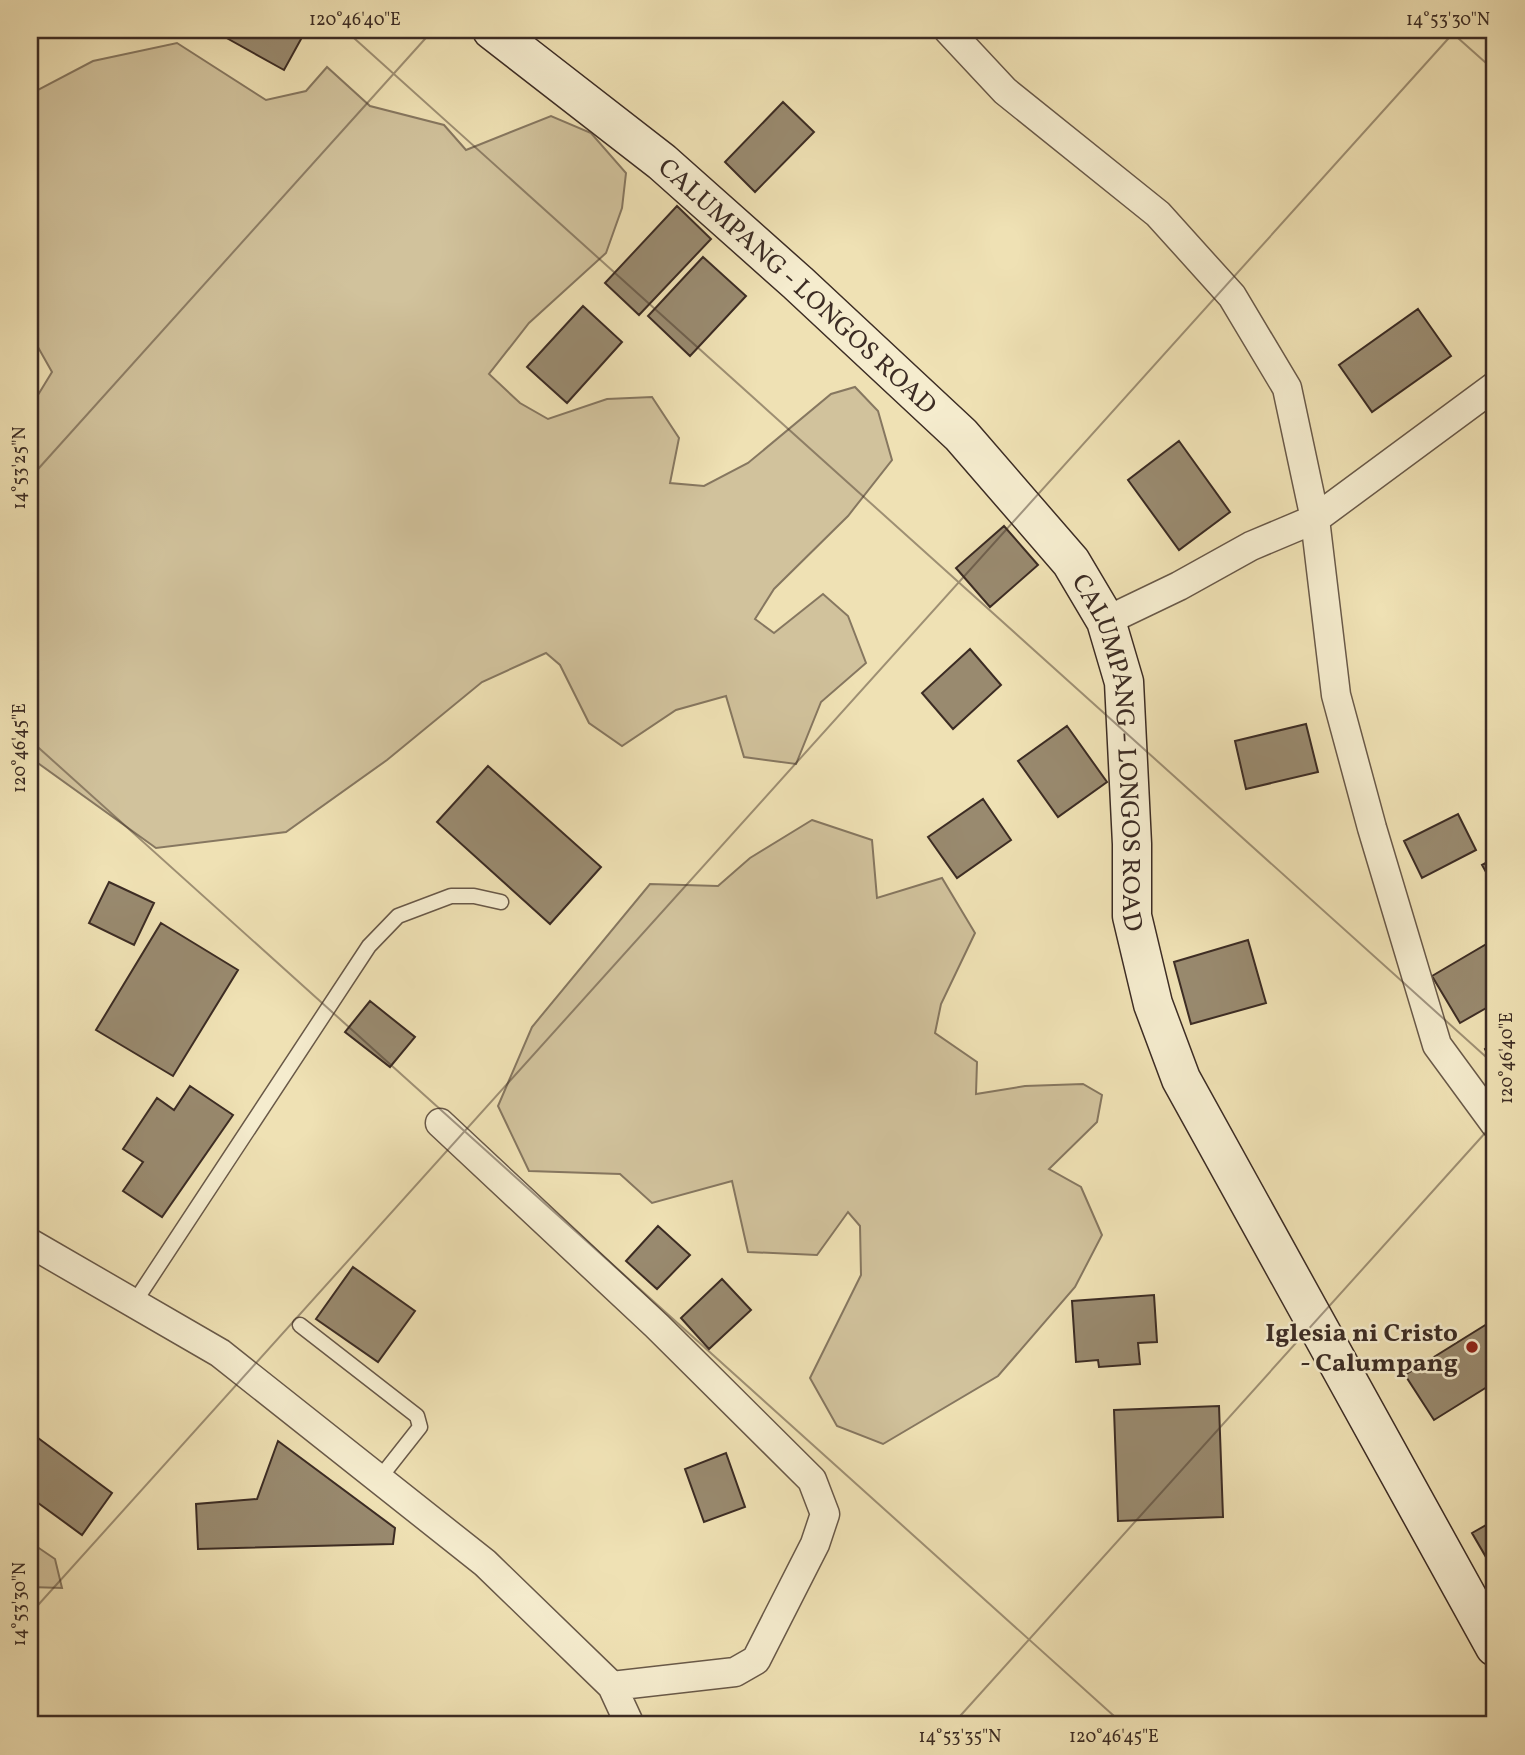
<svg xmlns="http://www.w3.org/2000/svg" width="1525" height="1755" font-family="Vollkorn,serif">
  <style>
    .green { fill: #d1c29c; stroke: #867760; stroke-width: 2 }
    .building { fill: #998a6f; stroke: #3c2c24; stroke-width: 2 }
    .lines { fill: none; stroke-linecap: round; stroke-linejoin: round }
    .lane-casing { stroke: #695948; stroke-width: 17 }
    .street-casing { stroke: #695948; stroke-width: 31 }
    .secondary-casing { stroke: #3c2c24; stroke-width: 41 }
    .lane { stroke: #f5ecce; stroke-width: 14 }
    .street { stroke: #f5ecce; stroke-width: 28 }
    .secondary { stroke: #f5ecce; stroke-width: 38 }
    .ticks { fill: none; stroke: #3c2c24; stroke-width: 2; stroke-opacity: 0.45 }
    .poi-dot { fill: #8f2418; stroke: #f5ecce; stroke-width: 2.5 }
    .labels { text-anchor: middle; stroke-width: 5; stroke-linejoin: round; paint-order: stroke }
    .street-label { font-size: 26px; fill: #3c2c24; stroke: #f5ecce }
    .poi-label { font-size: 26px; font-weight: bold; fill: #3c2c24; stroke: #f5ecce; text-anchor: end }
    .neatline { fill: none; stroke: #3c2c24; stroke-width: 2.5 }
    .ticks-label { font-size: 18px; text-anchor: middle; fill: #3c2c24 }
  </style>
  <rect width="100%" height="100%" fill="#efe1b4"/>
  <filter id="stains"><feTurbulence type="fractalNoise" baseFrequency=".00286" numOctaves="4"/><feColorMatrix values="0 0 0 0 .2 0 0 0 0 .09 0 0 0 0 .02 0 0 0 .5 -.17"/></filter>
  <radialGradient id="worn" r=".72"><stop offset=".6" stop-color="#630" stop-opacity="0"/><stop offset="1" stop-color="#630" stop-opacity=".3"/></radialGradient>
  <path class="green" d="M177,43L266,100L306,91L327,67L370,106L444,125L466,150L551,116L591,133L626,173L622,208L606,253L529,323L489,374L520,403L548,419L607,399L652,397L679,438L670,483L704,486L748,463L831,394L855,387L878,411L892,460L848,516L774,589L755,619L774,633L823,594L848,616L866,663L821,702L796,764L744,757L726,696L676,710L622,746L589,723L560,665L546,653L482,682L387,760L286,832L156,848L35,761L30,743V408L52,372L30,333V94L93,61Z
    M812,820L872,840L877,898L942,878L975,933L941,1004L935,1033L977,1062L976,1094L1025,1086L1083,1084L1102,1095L1097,1122L1049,1169L1081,1187L1102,1235L1075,1287L998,1376L883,1444L837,1426L810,1378L861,1275L860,1226L848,1212L817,1255L748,1252L732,1181L652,1203L620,1174L529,1171L498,1106L532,1027L650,884L718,886L750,858Z
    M30,1542L55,1559L62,1588L30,1587Z"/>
  <path class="building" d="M227,30H306L284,70L223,36Z
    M783,102L814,132L755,192L725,162Z
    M677,206L711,239L639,315L605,283Z
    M703,257L746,296L690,356L648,316Z
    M583,306L622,342L567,403L527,367Z
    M1418,309L1451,356L1372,412L1339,365Z
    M1179,441L1230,512L1179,550L1128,480Z
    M1004,526L1038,565L990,607L956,568Z
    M970,649L1001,685L953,729L922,693Z
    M1306,724L1318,772L1246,789L1235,741Z
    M1067,726L1107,782L1058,817L1018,761Z
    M488,766L601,867L550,924L437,822Z
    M983,799L1011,840L957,878L928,837Z
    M1458,814L1476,850L1422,878L1404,841Z
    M1495,858V888L1482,865Z
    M109,882L154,903L134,945L89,923Z
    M161,923L238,970L173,1076L96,1030Z
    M1495,939V1003L1460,1023L1432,976Z
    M1248,940L1266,1003L1191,1024L1174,962Z
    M370,1001L415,1037L390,1067L345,1032Z
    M1495,1042V1066L1485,1049Z
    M190,1086L233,1115L162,1217L123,1191L143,1162L123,1149L157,1098L174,1110Z
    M658,1226L690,1255L657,1289L626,1261Z
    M353,1267L415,1311L378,1362L316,1319Z
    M722,1279L751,1310L709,1349L681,1318Z
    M1154,1295L1157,1342L1138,1343L1140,1364L1099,1367L1098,1360L1076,1362L1072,1301Z
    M1495,1319V1382L1434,1420L1405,1375Z
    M1219,1406L1223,1517L1118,1521L1114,1410Z
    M30,1432L112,1493L82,1535L30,1497Z
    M278,1441L395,1528L393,1544L198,1549L196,1504L257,1499Z
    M726,1453L745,1507L704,1522L685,1469Z
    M1495,1520V1561L1490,1564L1472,1533Z
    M417,1716V1725H348V1717Z"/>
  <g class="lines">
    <defs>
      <path id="lane" d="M134,1303L369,946L398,916L451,896H474L501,902
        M300,1325L417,1416L420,1427L379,1479"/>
      <path id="street" d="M948,30L1005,91L1158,214L1232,296L1287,388L1315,519L1336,695L1372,828L1437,1045L1495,1124
        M1106,621L1179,586L1251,546L1315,519L1495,386
        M440,1123L657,1326L812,1480L825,1514L815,1544L756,1660L735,1672L612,1686
        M30,1243L220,1353L485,1563L612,1686L630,1725"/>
      <g id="secondary">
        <path id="s1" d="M492,30L662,162L798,283L961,435L1071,562L1106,621L1124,682L1132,844V916L1153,1004L1181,1079L1495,1647"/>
      </g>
    </defs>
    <use href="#lane" class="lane-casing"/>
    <use href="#street" class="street-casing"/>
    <use href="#secondary" class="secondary-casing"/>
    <use href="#lane" class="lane"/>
    <use href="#street" class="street"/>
    <use href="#secondary" class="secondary"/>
  </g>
  <path class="ticks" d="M345,30L1495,1065M1449,30L1495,71M30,478L433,30M30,740L1124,1725M30,1614L1456,30M952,1725L1495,1122"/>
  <circle class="poi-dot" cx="1472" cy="1347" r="7"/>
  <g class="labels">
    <g class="street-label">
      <text dy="9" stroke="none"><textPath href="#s1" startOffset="399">CALUMPANG - LONGOS ROAD</textPath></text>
      <text dy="9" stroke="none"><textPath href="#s1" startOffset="987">CALUMPANG - LONGOS ROAD</textPath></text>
    </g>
    <g class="poi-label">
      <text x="1458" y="1341">Iglesia ni Cristo<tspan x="1458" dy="30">- Calumpang</tspan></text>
    </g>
  </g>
  <rect width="1525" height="1755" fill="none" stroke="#efe1b4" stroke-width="77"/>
  <rect x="38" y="38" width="1448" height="1678" class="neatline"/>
  <g class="ticks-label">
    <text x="355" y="25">120°46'40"E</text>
    <text x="1448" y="25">14°53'30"N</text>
    <text transform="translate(19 468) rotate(-90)" y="6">14°53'25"N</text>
    <text transform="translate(19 748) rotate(-90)" y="6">120°46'45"E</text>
    <text transform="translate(1506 1058) rotate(-90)" y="6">120°46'40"E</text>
    <text transform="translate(19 1604) rotate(-90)" y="6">14°53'30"N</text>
    <text x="960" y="1742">14°53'35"N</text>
    <text x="1114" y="1742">120°46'45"E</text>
  </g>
  <rect width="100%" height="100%" filter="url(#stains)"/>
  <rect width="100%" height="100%" fill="url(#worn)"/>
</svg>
